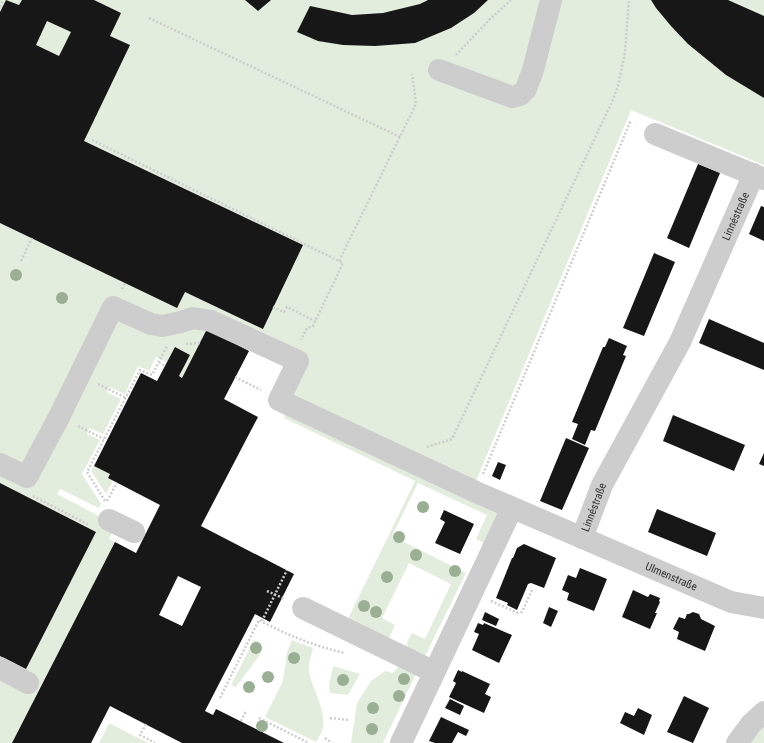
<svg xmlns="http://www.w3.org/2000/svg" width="764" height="743" font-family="'Roboto Condensed',sans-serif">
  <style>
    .green { fill: #e3edde }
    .building { fill: #171717; fill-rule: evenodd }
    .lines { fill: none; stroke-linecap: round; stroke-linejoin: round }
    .path { stroke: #cdcdcd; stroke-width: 2.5; stroke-dasharray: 2 2; stroke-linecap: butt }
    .minor { stroke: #cdcdcd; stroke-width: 22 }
    .tree { fill: #9baf94 }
    .labels { text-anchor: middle; stroke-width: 4; stroke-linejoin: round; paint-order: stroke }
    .street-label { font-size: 11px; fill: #303030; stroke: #fff }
  </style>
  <rect width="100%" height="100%" fill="#fff"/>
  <path class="green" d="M0,0H764V165L631,110L471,493L499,512L488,545L476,539L487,515L418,483L392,536L466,573L424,658L408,650L407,642L412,633L425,639L451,584L409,563L382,618L395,625L388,641L347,621L415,481L284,418L298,384L301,371L207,329L182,378L179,376L190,355L175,347L167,363L156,357L149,371L138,366L125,394L109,387L107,392L121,399L103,434L89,428L87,434L100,440L82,474L101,504L99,508L60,489L57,494L116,525L109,539L115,542L12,743H0Z
    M94,466L110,474L108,478L113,481L106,494L91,471Z
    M254,640L260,642L259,656L236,687L231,685Z
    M292,640L313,648C312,655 308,663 309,670C311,689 329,712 322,731C320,735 318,739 316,742L265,717L282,683L285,668L287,652Z
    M401,664L417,672L383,743H351L357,703L371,681L385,671L393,673Z
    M333,666L360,674L348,695L330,693L329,685Z
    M764,722V743H747Z
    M109,723L148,743H99Z"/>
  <path class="building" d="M6,0L19,5L22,0H94L121,13L110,36L130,45L84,141L303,245L263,329L185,292L177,308L0,223V12ZM47,21L71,32L59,56L36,45Z
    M245,0H271L258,11Z
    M428,0H488L474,13L451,28L415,43L375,46L343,45L318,41L297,32L310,6L352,15L383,13L420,4Z
    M651,0H728L764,16V98L726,75L688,44L671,26L656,8Z
    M698,164L720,173L689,248L667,238Z
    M761,206L764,207V241L749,234Z
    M654,253L675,262L644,336L623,328Z
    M709,319L764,343V370L699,343Z
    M207,329L249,351L224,399L258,417L201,526L294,574L270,622L255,614L205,711L213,715L216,709L284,743H182L110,706L91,743H12L115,542L136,553L160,505L108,478L110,474L94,466L141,373L157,381L175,347L190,355L179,376L182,378ZM178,576L201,587L182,626L159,615Z
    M609,338L627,346L623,355L626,356L595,431L591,430L585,445L572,439L578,424L572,422L603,347H605Z
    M673,415L745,445L734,471L663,441Z
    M566,438L589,448L562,510L540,501Z
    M764,453V466L759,464Z
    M498,462L506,465L500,480L492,476Z
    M0,483L96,532L26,669L0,656Z
    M657,509L716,533L707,556L648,532Z
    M444,510L474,524L460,554L435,543L445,522L440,519Z
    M524,544L556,558L544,588L531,583L528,584L517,610L507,605L508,603L496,598L512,558H513L517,548Z
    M580,568L607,579L594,611L567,600L569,593L562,590L568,575L576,578Z
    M633,590L648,597L650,594L660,598L659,601L660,602L655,613H657L650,629L622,617Z
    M549,607L558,611L551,627L543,623Z
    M485,612L499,619L496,626L482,620Z
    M693,612L699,614L701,619L715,626L705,651L677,639L679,632L673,629L679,617L685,619L687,614H689Z
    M478,623L483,625L484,623L512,635L499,663L472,650L479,634L474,632Z
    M458,670L462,672V671L490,684L485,694L491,697L484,713L449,697L456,683L453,681Z
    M684,696L709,708L693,743L667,732Z
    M450,699L464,706L460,715L445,708Z
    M638,708L652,715L644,735L620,723L625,712L634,716Z
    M441,717L469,730L466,736L458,732L452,743H435L429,741Z"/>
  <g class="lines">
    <path class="path" d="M0,7L3,0
      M149,18L400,137
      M456,55L490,19L511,0
      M92,140L343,263L313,326L307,328L301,340
      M21,261L32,238
      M339,261L416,104L412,74
      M122,289L125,283
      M273,307L284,312L287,307L315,321
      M186,344L200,343
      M159,362L165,366
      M235,377L261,390
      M98,384L126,398
      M78,426L104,439
      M427,447L452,439L612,102L618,86L625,53L629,0
      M483,474L631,120
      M33,496L89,525
      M105,501L87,472L140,370L152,375L167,346
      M107,501L117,483
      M267,591L285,599
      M491,601L518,613L522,612L532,590
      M262,621L287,570
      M220,698L259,620C287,635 314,646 345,653
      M259,718L309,743
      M330,718L349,720
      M241,721L246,711
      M146,724L140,735L155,743
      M325,738L332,743"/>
    <g class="minor">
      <path d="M439,70L512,97L520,95L526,89L533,70L551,0"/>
      <path d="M655,134L764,179"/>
      <path id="s1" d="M0,464L27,477L59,417L113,307L151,324L162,326L181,322L193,318L211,321L298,361L279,400L476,492L731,602L764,608"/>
      <path d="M109,520L134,532"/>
      <path id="s2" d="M582,538L602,485L680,342L754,174"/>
      <path d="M303,608L434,672"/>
      <path d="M0,668L28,683"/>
      <path d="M401,743L512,508"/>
      <path d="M737,743L751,724L764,712"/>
    </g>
  </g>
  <g class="tree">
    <circle cx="16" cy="275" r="6"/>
    <circle cx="62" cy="298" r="6"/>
    <circle cx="423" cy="507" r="6"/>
    <circle cx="399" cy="537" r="6"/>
    <circle cx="416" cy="555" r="6"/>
    <circle cx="455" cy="571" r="6"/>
    <circle cx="387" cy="577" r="6"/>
    <circle cx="364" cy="606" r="6"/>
    <circle cx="376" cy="612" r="6"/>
    <circle cx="256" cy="648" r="6"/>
    <circle cx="294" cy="658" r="6"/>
    <circle cx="268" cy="677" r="6"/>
    <circle cx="404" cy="679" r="6"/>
    <circle cx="343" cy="680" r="6"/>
    <circle cx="249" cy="687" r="6"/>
    <circle cx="399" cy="696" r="6"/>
    <circle cx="373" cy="708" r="6"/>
    <circle cx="262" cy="726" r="6"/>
    <circle cx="372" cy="729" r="6"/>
  </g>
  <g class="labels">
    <g class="street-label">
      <text dy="4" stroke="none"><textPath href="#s2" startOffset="357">Linnéstraße</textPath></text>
      <text dy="4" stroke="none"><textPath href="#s2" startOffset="33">Linnéstraße</textPath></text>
      <text dy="4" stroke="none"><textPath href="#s1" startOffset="893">Ulmenstraße</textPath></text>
    </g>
  </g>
</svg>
